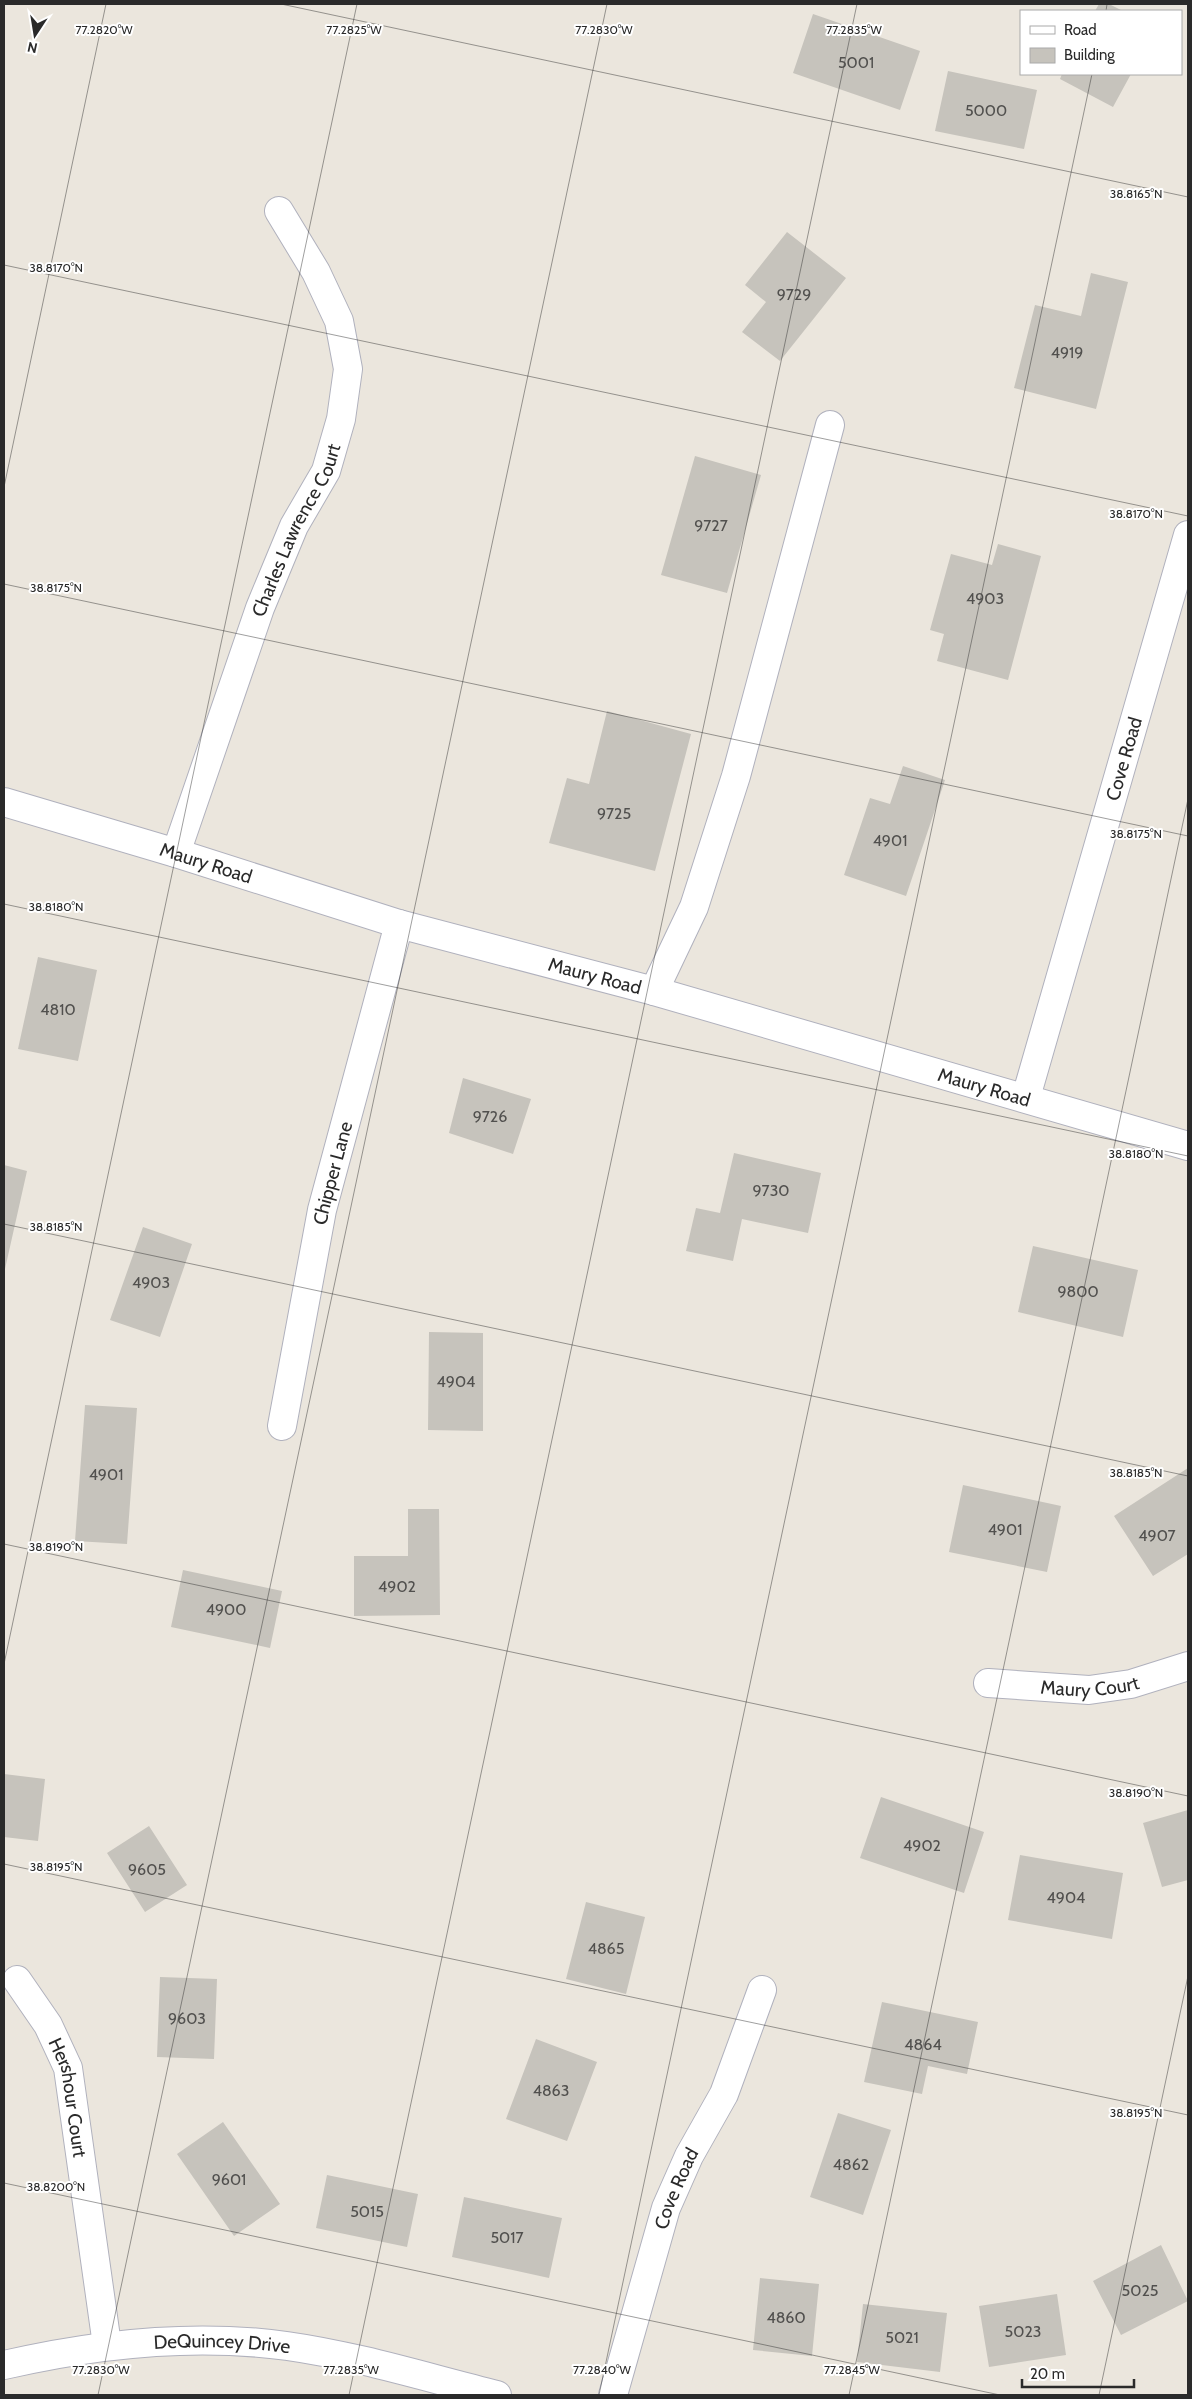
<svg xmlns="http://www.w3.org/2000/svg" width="1192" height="2399" font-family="Cabin,sans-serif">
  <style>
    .building { fill: #c6c3bc }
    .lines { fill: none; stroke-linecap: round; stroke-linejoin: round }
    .minor-casing { stroke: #b0b1bd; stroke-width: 30 }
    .minor { stroke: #fff; stroke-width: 28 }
    .ticks { fill: none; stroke: #2a2a2a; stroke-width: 1; stroke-opacity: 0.45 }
    .labels { text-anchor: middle; stroke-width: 4; stroke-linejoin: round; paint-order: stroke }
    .number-label { font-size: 16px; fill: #51504e }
    .street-label { font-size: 19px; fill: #2a2a2a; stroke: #fff }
    .ticks-label { font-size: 12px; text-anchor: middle; fill: #2a2a2a; stroke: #fff; stroke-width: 4; stroke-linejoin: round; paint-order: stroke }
  </style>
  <rect width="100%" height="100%" fill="#ebe6dd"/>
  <path class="building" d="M1099,4H1109L1123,11H1095Z
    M813,14L920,51L900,110L793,73Z
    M948,71L1037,90L1024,149L935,131Z
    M1062,74H1131L1113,107L1060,79Z
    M787,232L846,278L780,361L742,332L766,302L745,285Z
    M1091,273L1128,282L1096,409L1014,388L1035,305L1081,316Z
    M695,456L761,475L727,593L661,575Z
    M998,544L1041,556L1008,680L937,661L944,634L930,630L951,554L992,565Z
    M607,711L691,734L655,871L549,843L567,778L589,784Z
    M903,766L945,780L906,896L844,875L870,798L890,804Z
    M38,957L97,970L78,1061L18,1049Z
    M463,1078L531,1099L513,1154L449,1133Z
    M734,1153L821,1173L808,1233L742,1219L733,1261L686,1251L696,1208L720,1213Z
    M4,1165L27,1171L5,1269H4Z
    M143,1227L192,1244L160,1337L110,1320Z
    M1033,1246L1138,1270L1123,1337L1018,1312Z
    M429,1332L483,1333V1431L428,1430Z
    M85,1405L137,1408L127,1544L75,1541Z
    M1188,1468V1554L1153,1576L1114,1516Z
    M963,1485L1061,1506L1047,1572L949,1552Z
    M408,1509H439L440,1615L354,1616V1556H408Z
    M183,1570L282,1591L270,1648L171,1627Z
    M4,1774L45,1779L38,1841L4,1837Z
    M881,1797L984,1832L964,1893L860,1858Z
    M1188,1810V1880L1162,1887L1143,1823Z
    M149,1826L187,1885L145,1912L107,1853Z
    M1020,1855L1123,1873L1112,1939L1008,1920Z
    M586,1902L645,1917L626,1994L566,1979Z
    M160,1977L217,1979L214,2059L157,2057Z
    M882,2002L978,2022L967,2074L928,2066L922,2094L864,2082Z
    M536,2039L597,2062L567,2141L506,2119Z
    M838,2113L891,2130L863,2215L810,2197Z
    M223,2122L280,2204L234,2236L177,2154Z
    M327,2175L418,2194L407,2247L316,2228Z
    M464,2197L562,2218L549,2278L452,2257Z
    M1161,2245L1188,2301L1121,2335L1093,2281Z
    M760,2278L819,2284L812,2356L753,2350Z
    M1057,2294L1066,2355L989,2367L979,2306Z
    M863,2304L947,2313L940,2372L857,2362Z"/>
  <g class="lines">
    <defs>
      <g id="minor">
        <path id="s1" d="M4,802L176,853L399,924L654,991L1188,1146"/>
        <path id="s2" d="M176,853L260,608L294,526L326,471L341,419L348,369L339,321L316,272L279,211"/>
        <path d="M654,991L694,907L736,776L830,425"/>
        <path id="s3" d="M1026,1097L1188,535"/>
        <path id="s4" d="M282,1426L322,1210L399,924"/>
        <path id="s5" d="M988,1683L1089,1690L1131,1684L1188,1666"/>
        <path id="s6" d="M17,1980L48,2025L68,2068L107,2345"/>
        <path id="s7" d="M4,2365C95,2344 193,2333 287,2346C358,2356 428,2378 497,2395"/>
        <path id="s8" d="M613,2395L666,2208L689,2156L724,2094L762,1990"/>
      </g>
    </defs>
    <use href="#minor" class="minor-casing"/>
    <use href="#minor" class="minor"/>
  </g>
  <path class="ticks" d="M281,4L1188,197M1106,11L1107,4M4,265L1188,516M4,487L106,4M4,584L1188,836M4,904L1188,1156M4,1224L1188,1476M4,1544L1188,1796M4,1664L357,4M4,1864L1188,2115M4,2183L1000,2395M98,2395L607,4M349,2395L857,4M599,2395L1092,74M849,2395L1188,799M1099,2395L1188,1976"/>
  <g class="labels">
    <g class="number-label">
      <text x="856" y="68">5001</text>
      <text x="986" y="116">5000</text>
      <text x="794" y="300">9729</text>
      <text x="1067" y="358">4919</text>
      <text x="711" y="531">9727</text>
      <text x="985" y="604">4903</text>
      <text x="614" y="819">9725</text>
      <text x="890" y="846">4901</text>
      <text x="58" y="1015">4810</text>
      <text x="490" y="1122">9726</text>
      <text x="771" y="1196">9730</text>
      <text x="151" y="1288">4903</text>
      <text x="1078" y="1297">9800</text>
      <text x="456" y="1387">4904</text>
      <text x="106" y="1480">4901</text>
      <text x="1005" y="1535">4901</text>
      <text x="1157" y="1541">4907</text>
      <text x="397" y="1592">4902</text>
      <text x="226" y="1615">4900</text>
      <text x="922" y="1851">4902</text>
      <text x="147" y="1875">9605</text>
      <text x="1066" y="1903">4904</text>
      <text x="606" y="1954">4865</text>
      <text x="187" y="2024">9603</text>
      <text x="923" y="2050">4864</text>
      <text x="551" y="2096">4863</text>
      <text x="851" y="2170">4862</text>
      <text x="229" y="2185">9601</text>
      <text x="367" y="2217">5015</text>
      <text x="507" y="2243">5017</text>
      <text x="1140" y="2296">5025</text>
      <text x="786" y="2323">4860</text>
      <text x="1023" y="2337">5023</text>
      <text x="902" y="2343">5021</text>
    </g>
    <g class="street-label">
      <text dy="7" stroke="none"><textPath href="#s2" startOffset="345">Charles Lawrence Court</textPath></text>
      <text dy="7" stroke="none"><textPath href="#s3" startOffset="352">Cove Road</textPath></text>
      <text dy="7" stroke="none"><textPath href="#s1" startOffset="211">Maury Road</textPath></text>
      <text dy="7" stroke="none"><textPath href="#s1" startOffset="616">Maury Road</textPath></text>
      <text dy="7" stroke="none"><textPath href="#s1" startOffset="1021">Maury Road</textPath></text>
      <text dy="7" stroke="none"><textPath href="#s4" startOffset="258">Chipper Lane</textPath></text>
      <text dy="7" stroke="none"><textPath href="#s5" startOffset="102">Maury Court</textPath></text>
      <text dy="7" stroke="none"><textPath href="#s6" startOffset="131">Hershour Court</textPath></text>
      <text dy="7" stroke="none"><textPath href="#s8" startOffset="216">Cove Road</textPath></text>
      <text dy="7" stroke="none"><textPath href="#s7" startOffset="220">DeQuincey Drive</textPath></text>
    </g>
  </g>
  <g class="ticks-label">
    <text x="104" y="34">77.2820°W</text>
    <text x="354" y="34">77.2825°W</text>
    <text x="604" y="34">77.2830°W</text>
    <text x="854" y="34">77.2835°W</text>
    <text x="1136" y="198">38.8165°N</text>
    <text x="56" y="272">38.8170°N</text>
    <text x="1136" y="518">38.8170°N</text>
    <text x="56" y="592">38.8175°N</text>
    <text x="1136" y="838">38.8175°N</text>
    <text x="56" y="911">38.8180°N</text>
    <text x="1136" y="1158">38.8180°N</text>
    <text x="56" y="1231">38.8185°N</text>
    <text x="1136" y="1477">38.8185°N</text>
    <text x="56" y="1551">38.8190°N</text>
    <text x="1136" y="1797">38.8190°N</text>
    <text x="56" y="1871">38.8195°N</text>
    <text x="1136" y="2117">38.8195°N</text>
    <text x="56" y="2191">38.8200°N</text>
    <text x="101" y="2374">77.2830°W</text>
    <text x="351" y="2374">77.2835°W</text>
    <text x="602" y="2374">77.2840°W</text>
    <text x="852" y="2374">77.2845°W</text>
  </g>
  <rect width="1192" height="2399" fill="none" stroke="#2a2a2a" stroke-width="10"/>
  <rect x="1020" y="10" width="162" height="65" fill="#ffffff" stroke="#aaaaaa"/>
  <rect x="1030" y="26" width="25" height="8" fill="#ffffff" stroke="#aaaaaa"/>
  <text x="1064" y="35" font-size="15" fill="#2a2a2a">Road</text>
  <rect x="1030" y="48" width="25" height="15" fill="#c6c3bc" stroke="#aaaaaa"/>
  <text x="1064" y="60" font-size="15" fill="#2a2a2a">Building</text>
  <g transform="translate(35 35) rotate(192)" stroke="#ffffff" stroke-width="4" paint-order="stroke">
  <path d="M0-4L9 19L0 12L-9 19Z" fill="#2a2a2a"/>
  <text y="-8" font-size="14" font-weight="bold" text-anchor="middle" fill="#2a2a2a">N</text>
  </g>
  <path d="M1022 2379v8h112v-8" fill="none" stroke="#2a2a2a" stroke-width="2.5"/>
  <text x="1030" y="2379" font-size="15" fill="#2a2a2a" stroke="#ffffff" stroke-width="4" paint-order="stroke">20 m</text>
</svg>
